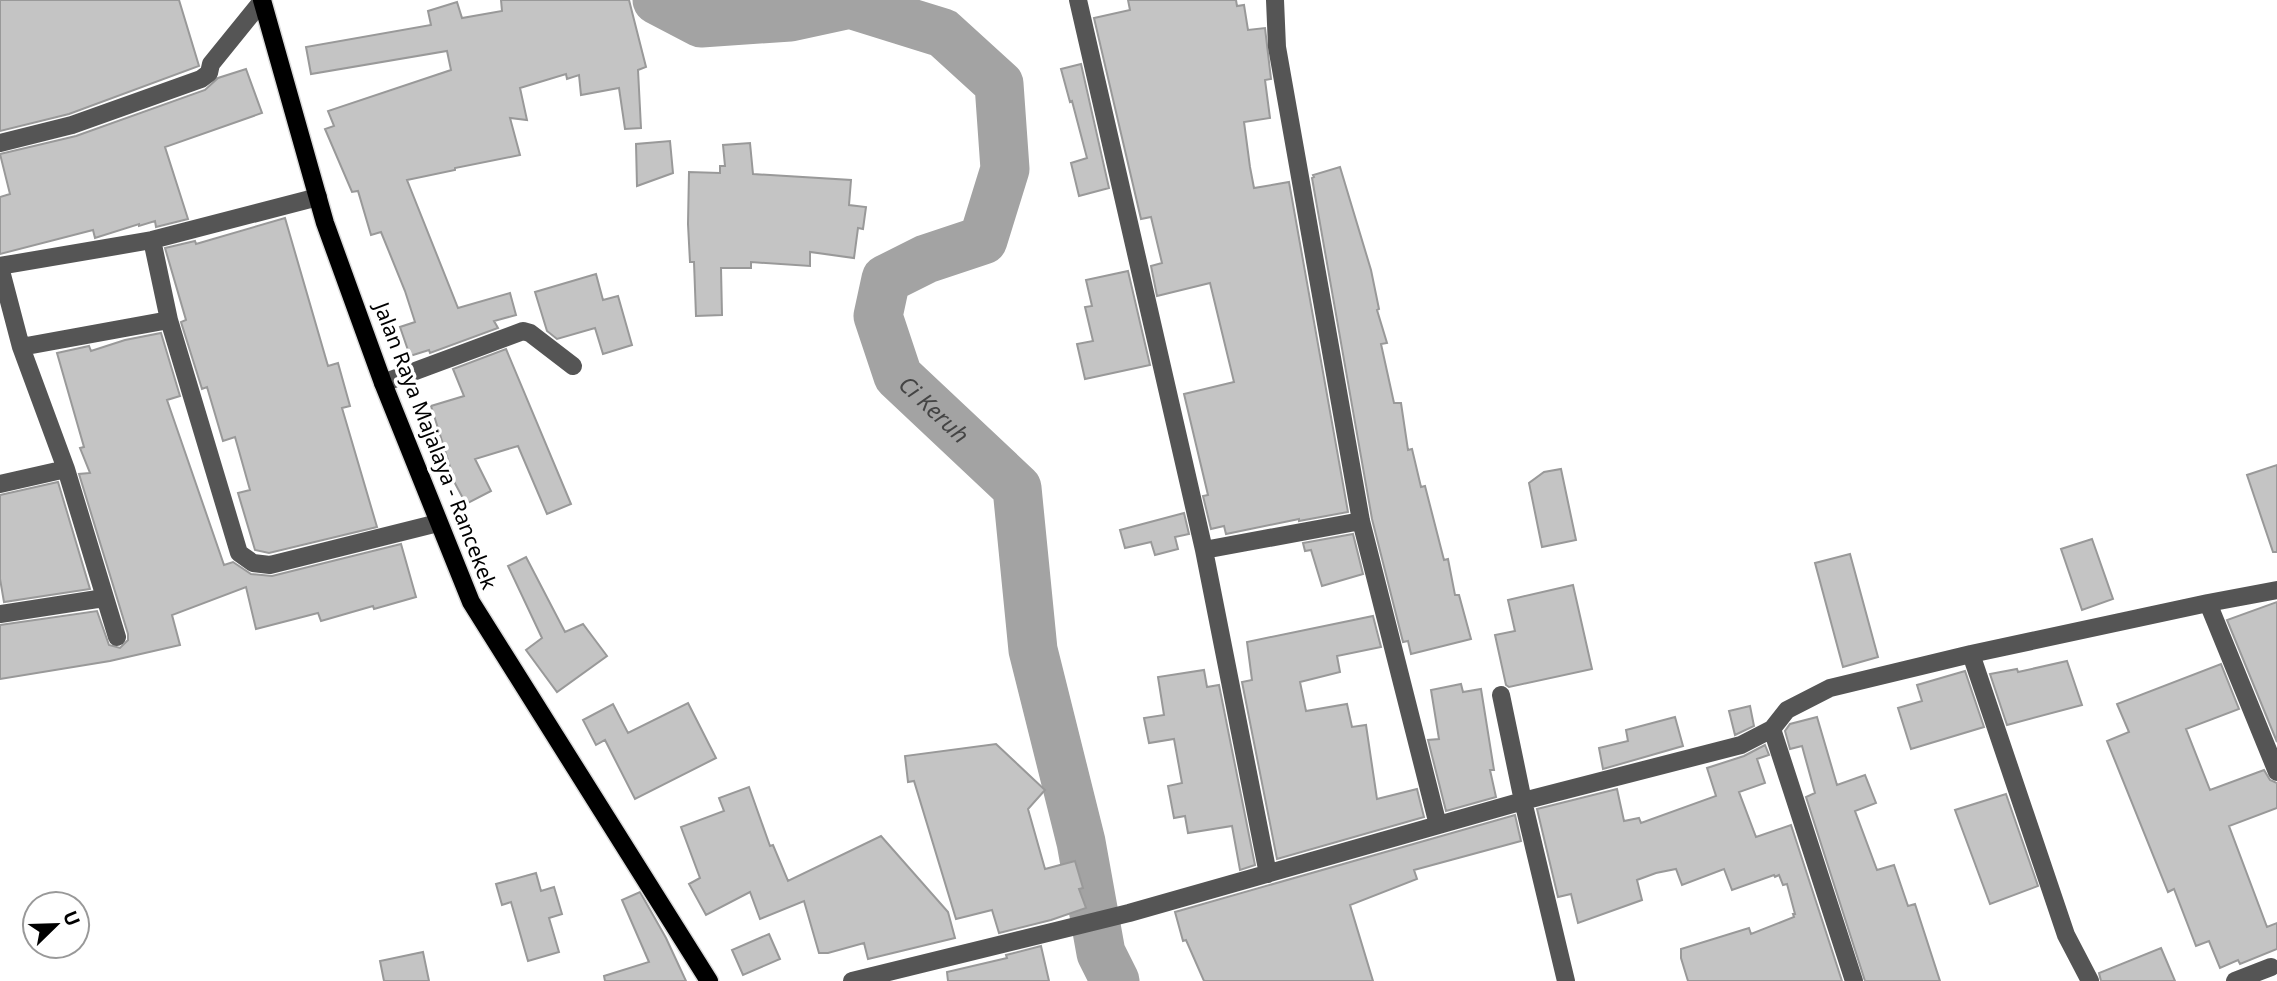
<svg xmlns="http://www.w3.org/2000/svg" width="2277" height="981" font-family="'Noto Sans',sans-serif">
  <style>
    .lines { fill: none; stroke-linecap: round; stroke-linejoin: round }
    .river { stroke: #a3a3a3; stroke-width: 49 }
    .building { fill: #c4c4c4; stroke: #999; stroke-width: 2 }
    .major-casing { stroke: #dbdbdb; stroke-width: 21 }
    .minor { stroke: #555; stroke-width: 18 }
    .major { stroke: #000; stroke-width: 18 }
    .labels { text-anchor: middle; stroke-width: 7; stroke-linejoin: round; paint-order: stroke }
    .street-label { font-size: 21px; fill: #000; stroke: #fff }
    .water-label { font-size: 23px; font-style: italic; fill: #444; stroke: #fff }
  </style>
  <rect width="100%" height="100%" fill="#fff"/>
  <g class="lines">
    <path class="river" id="s1" d="M657,0L701,23L790,17L850,4L943,33L999,84L1005,169L983,240L926,259L886,279L878,316L898,376L1017,488L1033,650L1081,842L1101,953L1115,981"/>
  </g>
  <path class="building" d="M0,0H179L199,66L69,114L0,131Z
    M501,0H629L646,67L638,70L641,128L625,129L619,88L581,95L579,75L567,79L566,74L520,88L527,120L510,118L520,155L455,168V170L407,180L458,308L510,293L516,315L494,321L498,328L430,353L429,350L410,356L400,327L415,322L405,291L381,232L371,235L358,191L352,192L325,129L334,126L328,111L451,70L447,51L311,74L306,47L431,25L428,11L457,2L462,18L502,11Z
    M1128,0H1236L1237,6L1244,5L1248,30L1265,28L1271,79L1265,80L1270,118L1244,122L1250,167L1254,188L1289,182L1348,512L1299,521V519L1226,534L1224,526L1211,529L1203,496L1208,495L1184,394L1234,382L1210,283L1157,296L1151,266L1162,263L1151,217L1141,219L1094,18L1130,10Z
    M1081,64L1109,188L1079,196L1071,163L1087,158L1072,101L1070,102L1061,69Z
    M246,69L262,113L165,147L188,219L156,227L155,221L139,226V224L95,238L93,230L0,254V197L10,194L0,154L76,136L205,90L218,78Z
    M670,141L673,173L637,186L636,144Z
    M750,143L753,174L851,180L849,205L866,207L863,229L858,228L854,258L810,252V266L751,262V268H721L722,315L696,316L694,262H690L688,224L689,172L720,173V166H725L723,145Z
    M1340,167L1371,270L1379,309L1377,310L1387,343L1381,344L1394,403H1401L1408,450L1412,449L1421,487L1425,486L1444,560L1448,559L1455,595H1459L1471,639L1411,654L1408,641L1403,642L1372,519L1312,178L1314,177L1313,175Z
    M285,218L328,366L338,363L350,406L342,408L377,527L269,553L255,550L238,493L250,490L235,437L223,441L207,387L202,389L181,322L186,320L165,248L195,241L196,244Z
    M1128,271L1150,365L1085,379L1077,344L1093,341L1085,307L1092,306L1086,280Z
    M596,274L603,300L618,296L632,345L603,354L595,328L557,339L547,331L535,292Z
    M161,333L180,396L167,400L224,565L233,562L251,574L272,576L401,544L416,597L374,609L373,606L321,621L318,613L256,629L246,587L172,615L180,645L110,661L0,679V625L97,611L109,645L120,648L128,640V634L79,474L90,473L80,448L84,447L57,353L89,346L91,351L125,340Z
    M506,349L571,504L547,514L518,446L475,459L491,491L466,504L450,474L452,473L431,406L464,396L453,369Z
    M2277,465V552H2273L2247,475Z
    M1561,469L1576,540L1542,547L1529,483L1544,472Z
    M58,482L90,589L4,602L0,579V495Z
    M1184,513L1189,534L1175,537L1178,549L1155,555L1151,542L1125,548L1120,530Z
    M1353,534L1363,574L1322,586L1311,550L1305,551L1303,543Z
    M2092,539L2113,599L2082,610L2061,549Z
    M1850,554L1878,657L1843,667L1815,563Z
    M526,557L565,632L583,624L607,656L557,692L526,650L542,638L508,566Z
    M1573,585L1592,669L1509,687L1506,685L1495,635L1515,631L1508,600Z
    M2277,602V742L2227,620Z
    M1373,616L1381,647L1337,656L1340,672L1300,682L1306,711L1347,704L1352,727L1366,725L1377,799L1417,789L1424,817L1277,859L1242,682L1252,680L1247,642Z
    M2067,661L2082,705L2007,725L1990,674L2017,669L2018,672Z
    M2221,664L2239,709L2186,729L2210,790L2264,770L2270,780L2277,783V808L2229,826L2267,927L2277,923V949L2240,964L2238,960L2220,968L2209,941L2196,946L2174,889L2168,892L2107,741L2129,732L2117,704Z
    M1204,670L1207,687L1219,685L1255,865L1240,870L1232,826L1188,833L1185,816L1174,818L1168,786L1182,783L1174,739L1149,743L1144,718L1164,715L1158,677Z
    M1965,671L1984,727L1911,749L1898,708L1922,701L1917,685Z
    M1461,684L1463,692L1481,689L1494,770H1490L1496,797L1446,811L1428,740L1439,739L1431,690Z
    M688,703L716,758L635,799L605,740L596,745L583,720L613,704L628,733Z
    M1750,706L1754,726L1735,735L1729,711Z
    M1675,717L1683,746L1603,769L1599,748L1628,741L1626,730Z
    M1817,717L1837,785L1865,775L1876,803L1855,811L1877,870L1894,865L1908,906L1915,904L1940,981H1865L1806,797L1815,793L1802,746L1790,749L1785,731L1790,724Z
    M996,744L1045,790L1028,809L1045,869L1075,861L1083,888L1079,889L1086,908L1051,920L999,933L992,910L956,919L914,781L908,782L905,756Z
    M1765,745L1769,755L1757,759L1765,783L1739,792L1756,837L1791,825L1842,981H1688L1681,958V949L1749,928L1751,934L1794,917L1793,914H1795L1787,884L1783,885L1779,875L1775,877L1774,875L1732,890L1724,869L1682,885L1676,869L1656,873L1637,880L1642,900L1578,923L1571,894L1558,897L1537,809L1617,789L1624,821L1639,818L1641,823L1716,796L1707,768L1744,756Z
    M749,787L770,846L773,845L788,881L881,836L948,912L955,938L868,959L864,943L828,953H819L804,901L760,919L750,892L706,915L689,884L700,878L681,827L724,811L719,798Z
    M2006,794L2038,886L1990,904L1955,810Z
    M1515,815L1521,841L1414,870L1417,879L1350,905L1373,981H1204L1186,940L1183,941L1175,912Z
    M536,873L541,891L554,887L562,914L549,918L559,952L528,961L511,902L502,905L496,884Z
    M640,892L666,938L686,981H605L604,976L649,962L622,900Z
    M769,934L780,959L743,975L732,950Z
    M1041,946L1049,981H948L947,972L1007,958L1006,955Z
    M2161,948L2175,981H2101L2099,973Z
    M423,952L429,981H384L380,961Z"/>
  <g class="lines">
    <defs>
      <path id="major" d="M262,0L325,223L383,383L471,602L709,981"/>
    </defs>
    <use href="#major" class="major-casing"/>
    <path class="minor" d="M1078,0L1204,550L1268,874
      M1275,0L1277,47L1361,521L1438,825
      M0,143L72,125L201,79L209,73L211,64L262,1
      M152,240L169,320L239,553L253,563L270,565L438,523
      M0,266L152,240L318,197
      M0,267L21,347L66,469L117,637
      M21,347L169,320
      M383,383L523,331L530,333L573,366
      M0,484L66,469
      M1204,550L1361,521
      M2208,603L2277,772
      M0,614L104,598
      M1971,654L2066,935L2090,981
      M1501,695L1523,801L1566,981
      M1772,729L1854,981
      M852,981L1129,913L1523,801L1741,745L1772,729L1787,710L1830,688L1971,654L2208,603L2277,590
      M2235,981L2271,967"/>
    <use href="#major" class="major"/>
  </g>
  <g class="labels">
    <g class="street-label">
      <text transform="translate(435 446) rotate(69)" y="7">Jalan Raya Majalaya - Rancekek</text>
    </g>
    <g class="water-label">
      <text dy="8" stroke="none"><textPath href="#s1" startOffset="788">Ci Keruh</textPath></text>
    </g>
  </g>
  <g transform="translate(56 925) rotate(67)"><circle r="33" fill="#ffffff" stroke="#999999" stroke-width="2"/>
  <path d="M0-5L12 26L0 18L-12 26Z" fill="#000000"/>
  <text y="-10" font-size="19" font-weight="bold" text-anchor="middle" fill="#000000">U</text>
  </g>
</svg>
